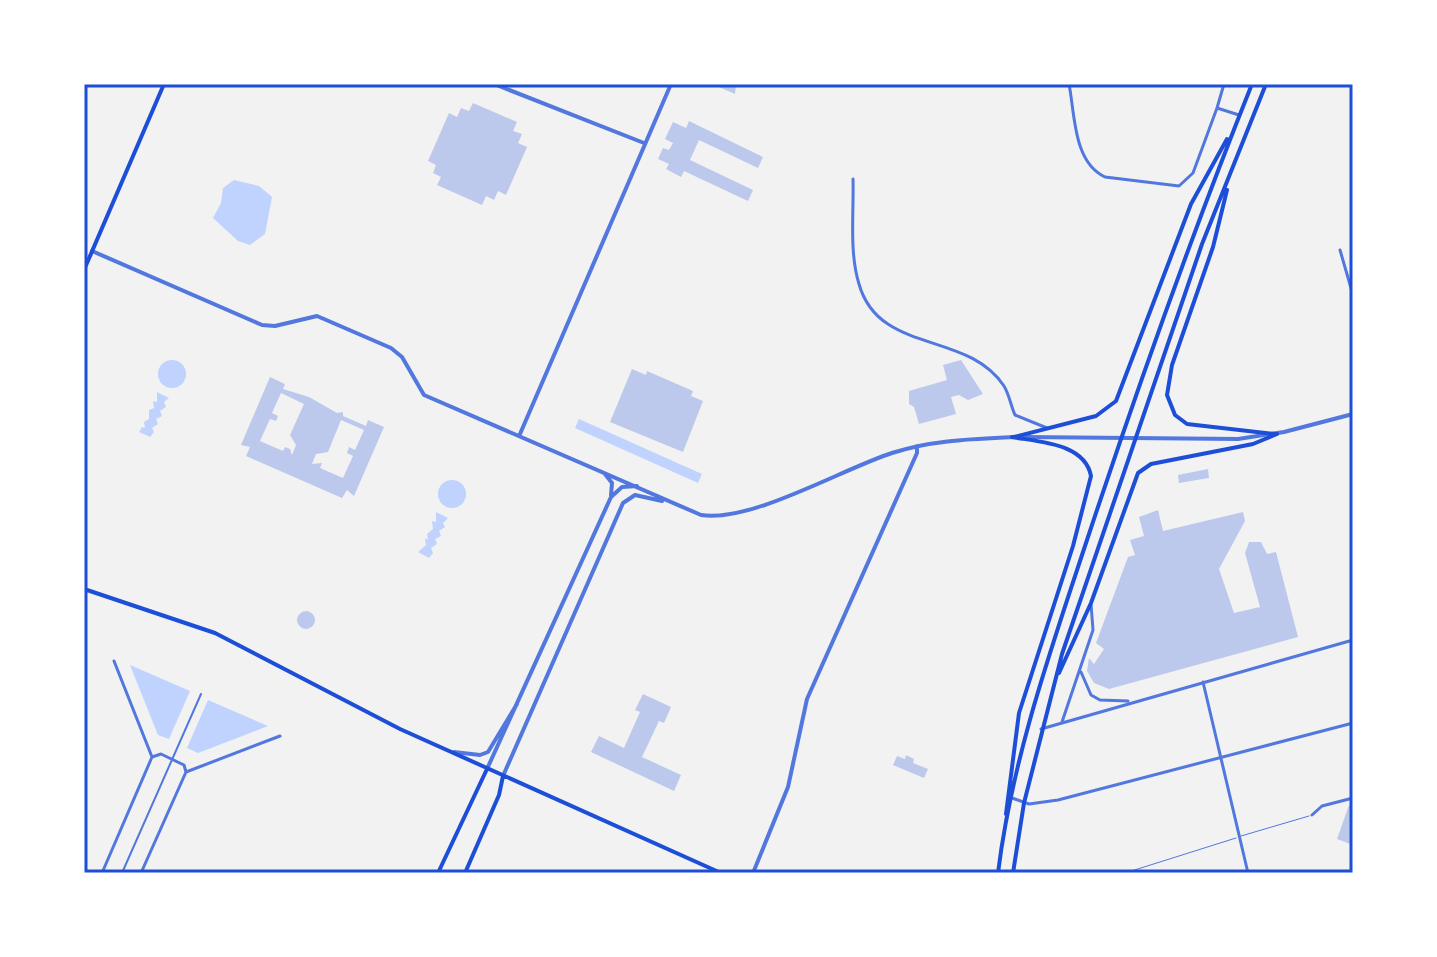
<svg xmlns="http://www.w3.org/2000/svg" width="1437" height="957" font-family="'Source Sans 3',sans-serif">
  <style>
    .water { fill: #bfd3fe }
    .building { fill: #bdc9ec; fill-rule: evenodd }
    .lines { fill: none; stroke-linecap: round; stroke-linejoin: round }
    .service { stroke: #5277de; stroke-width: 1 }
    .pedestrian { stroke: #5277de; stroke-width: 2 }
    .minor { stroke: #5277de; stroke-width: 3 }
    .tertiary { stroke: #5277de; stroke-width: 4 }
    .secondary { stroke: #1d4ed8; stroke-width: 4 }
    .neatline { fill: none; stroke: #1d4ed8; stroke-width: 3 }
  </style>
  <rect width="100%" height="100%" fill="#f2f2f2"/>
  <path class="water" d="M234,180L259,186L272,197L265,234L250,245L238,241L213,218L221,203L223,188Z
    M158 374a14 14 0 1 1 28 0a14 14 0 1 1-28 0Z
    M157,392L169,398L164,402L166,407L160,411L162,416L156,419L158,424L152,428L154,432L150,437L139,432L142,427L145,428L144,422L149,419V410L154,408L153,401L157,402Z
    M579,419L702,474L698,483L575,428Z
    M438 494a14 14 0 1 1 28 0a14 14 0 1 1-28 0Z
    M436,512L448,518L443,523L445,527L439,531L441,536L435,539L437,544L431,548L433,553L429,558L418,552L426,545L425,538L428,540L427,534L433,529L432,521L436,522Z
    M130,665L190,691L169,739L158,735Z
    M208,700L268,726L198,753L187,748Z"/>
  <path class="building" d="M712,84H736L735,94Z
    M473,103L517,122L513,131L522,134L518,143L527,147L506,195L498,191L494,200L486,196L482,205L437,185L441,177L433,173L436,165L428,161L449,113L457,117L461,108L469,111Z
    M689,121L763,157L758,168L699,140L690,160L753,190L748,201L684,171L681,177L666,169L669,164L658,159L663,148L669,150L673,143L665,139L673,122L686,128Z
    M961,360L983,394L968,400L959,395L951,397L956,414L919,424L914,407L909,404V391L947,380L943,365Z
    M632,369L646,375L647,371L693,391L691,396L703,401L683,452L610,422Z
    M270,377L285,384L283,389L309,397L337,413L343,412V416L366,426L368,420L384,427L354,496L347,490L342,498L246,456L250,447L241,445ZM281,393L304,404L290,435L296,445L292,455L290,449L285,447L283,451L260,441L270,419L276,421L278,416L272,413ZM341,420L364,430L355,450L349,447L347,453L353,456L343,478L320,468L322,463L312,464L316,454L328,452Z
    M1208,469L1209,478L1179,483L1178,475Z
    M1158,510L1163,531L1243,512L1245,521L1219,569L1234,613L1260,607L1245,553L1249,542H1261L1267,554L1276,552L1298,637L1109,689L1094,683L1087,671L1089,658L1094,664L1104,649L1096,643L1128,557L1135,555L1130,540L1144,536L1139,517Z
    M297 620a9 9 0 1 1 18 0a9 9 0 1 1-18 0Z
    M643,694L671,707L664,723L659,721L642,757L681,775L674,791L591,752L599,736L624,748L640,712L635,710Z
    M906,755L914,759L913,763L928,769L924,778L893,765L897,756L905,759Z
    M1349,805L1353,807V845L1337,839Z"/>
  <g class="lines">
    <path class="service" d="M1241,836L1309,816
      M1125,873L1236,838"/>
    <path class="pedestrian" d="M122,873L201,694"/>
    <path class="minor" d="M1069,84C1075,114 1073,162 1105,177L1179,186L1193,173L1217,108L1239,115
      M1217,108L1224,84
      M853,179C854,212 849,252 859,284C879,355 967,330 1004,386C1009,394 1011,406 1015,415L1047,428
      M1340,250L1353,295
      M1081,672L1091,695L1100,700L1128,701
      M1203,682L1248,873
      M1062,722L1093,630L1091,604
      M1041,729L1353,640
      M152,757L161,754L184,765L186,772
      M1012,798L1029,804L1058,800L1353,723
      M1312,815L1322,806L1353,798
      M102,873L152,757L114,661
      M141,873L186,772L280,736"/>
    <path class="tertiary" d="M494,84L644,143
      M92,251L262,325L275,326L317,316L391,348L402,357L424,395L701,515C751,523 842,469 892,453C931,440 973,439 1014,437
      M520,434L671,84
      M1022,437L1238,439L1284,432L1353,414
      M605,474L612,483L611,495
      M454,752L480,755L488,752L517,704
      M487,769L611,497L622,487L637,486
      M503,776L623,503L635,495L662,501
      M753,873L788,787L807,699L917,453V446"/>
    <path class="secondary" d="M1227,190L1213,247L1172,365L1167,395L1175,415L1187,424L1275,434
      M84,270L164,84
      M1014,437L1096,416L1116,401L1191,204L1227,139
      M84,589L215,633L400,729L721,873
      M1059,673L1091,603L1138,473L1151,464L1253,444L1277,434
      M1006,814L1019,713L1073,546L1091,476C1085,443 1039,442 1012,437
      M438,873L487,769
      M465,873L499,795L503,776
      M998,873C1012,759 1051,649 1087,540C1138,386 1192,234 1252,84
      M1013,873L1024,803L1062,654L1202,244L1266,84"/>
  </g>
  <rect width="1437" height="957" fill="none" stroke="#ffffff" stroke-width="172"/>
  <rect x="86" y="86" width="1265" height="785" class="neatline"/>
</svg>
